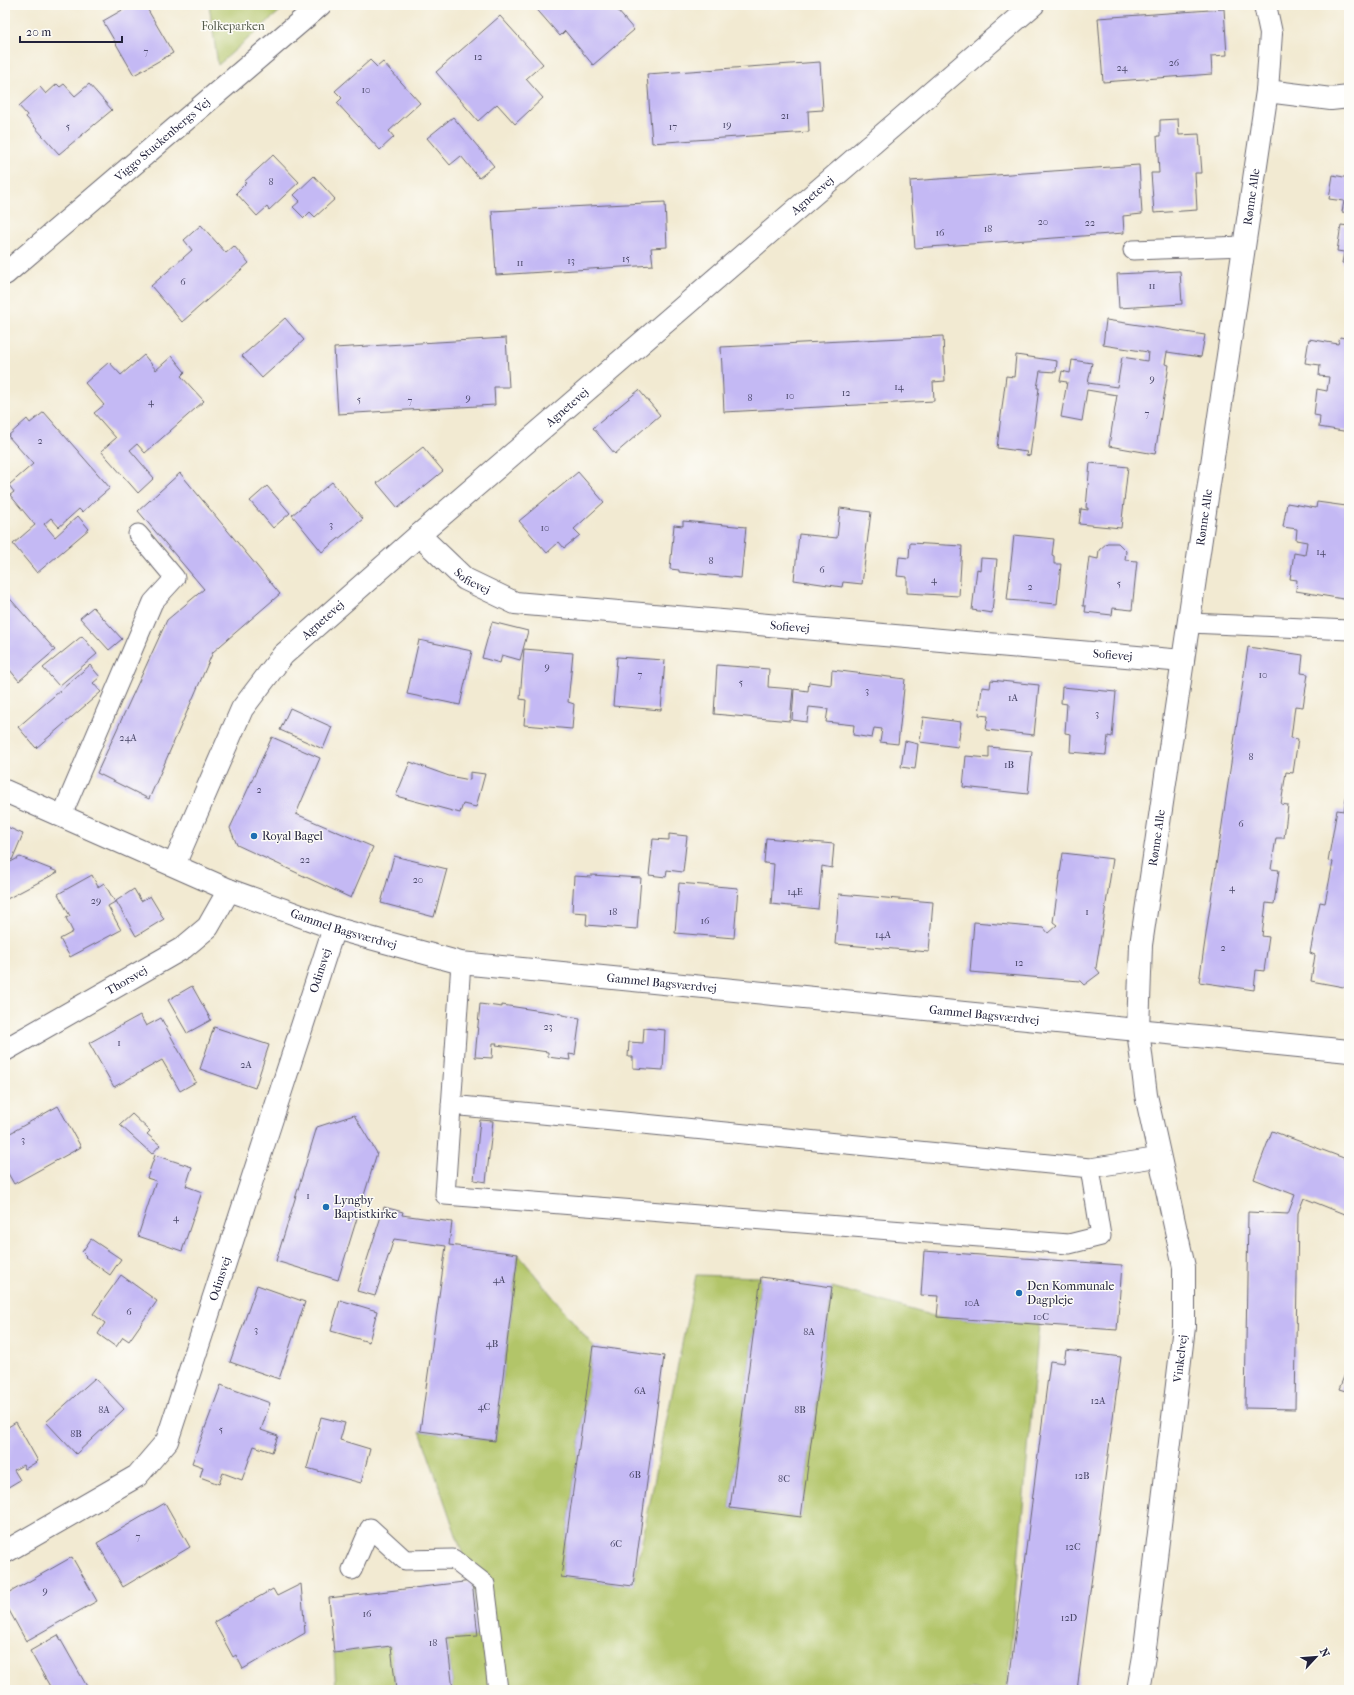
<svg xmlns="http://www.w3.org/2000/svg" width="1354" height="1695" font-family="'IM FELL French Canon',serif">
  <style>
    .green { fill: #b2c569; stroke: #6a7452 }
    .building { fill: #c4b9f4 }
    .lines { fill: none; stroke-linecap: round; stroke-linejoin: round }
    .lane-casing { stroke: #6b6870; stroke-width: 21 }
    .street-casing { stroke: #6b6870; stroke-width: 24 }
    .lane { stroke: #fff; stroke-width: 19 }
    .street { stroke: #fff; stroke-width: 22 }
    .poi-dot { fill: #1f6fb2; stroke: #fdfcf7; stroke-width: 1.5 }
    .labels { text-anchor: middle; stroke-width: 3; stroke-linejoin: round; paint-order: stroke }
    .number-label { font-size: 10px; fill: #4a4869 }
    .park-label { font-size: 12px; fill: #545b4b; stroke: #fdfcf7 }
    .street-label { font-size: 12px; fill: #22223b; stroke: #fdfcf7 }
    .poi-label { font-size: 12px; fill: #22223b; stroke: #fdfcf7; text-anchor: start }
  </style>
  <rect width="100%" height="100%" fill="#fdfcf7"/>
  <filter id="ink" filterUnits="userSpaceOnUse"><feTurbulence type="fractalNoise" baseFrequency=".025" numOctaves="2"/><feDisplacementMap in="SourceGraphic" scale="8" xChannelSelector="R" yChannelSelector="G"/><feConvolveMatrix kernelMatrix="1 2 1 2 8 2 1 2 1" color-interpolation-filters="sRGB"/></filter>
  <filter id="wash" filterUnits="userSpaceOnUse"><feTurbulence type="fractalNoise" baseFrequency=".012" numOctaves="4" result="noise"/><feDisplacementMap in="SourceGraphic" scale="16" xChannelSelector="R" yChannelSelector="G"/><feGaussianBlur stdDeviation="0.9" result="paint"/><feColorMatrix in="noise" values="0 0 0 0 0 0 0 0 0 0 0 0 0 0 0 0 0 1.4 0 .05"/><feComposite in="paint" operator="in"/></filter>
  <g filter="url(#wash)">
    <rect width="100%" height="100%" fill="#f2ead2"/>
    <path class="green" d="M209,5H287L218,65Z
      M518,1254L593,1346L561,1577L633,1586L696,1275L761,1277L730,1508L801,1517L832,1287L937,1317L1039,1324L1007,1690H453L447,1638L478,1636L472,1581L420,1431L495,1441Z
      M391,1646L396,1690H336L334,1653Z"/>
    <g id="blocks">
      <path class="building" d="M131,5H145L173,53L134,75L103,21Z
        M533,5H613L634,30L593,65L565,31L560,36Z
        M669,5H679L673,10Z
        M1224,9L1227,55L1211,56L1212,74L1103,82L1098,18Z
        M500,16L543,64L526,79L543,98L515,124L497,104L478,121L436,72Z
        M370,60L377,67L383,62L420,103L389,131L394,137L380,150L337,103L342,98L335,91Z
        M820,62L823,110L808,111L809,132L652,143L647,74Z
        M57,84L60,87L64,84L75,96L89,84L112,110L59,154L26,117L27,115L19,106L40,87L46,94Z
        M453,117L494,166L479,178L461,156L450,165L427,138Z
        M1178,119L1179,135L1199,134L1202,173H1195L1197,210L1154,213L1151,173H1159L1157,136H1160V120Z
        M273,155L299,182L269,210L267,207L257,216L236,193L246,183L244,182Z
        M1139,165L1142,214L1123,216L1124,233L915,248L910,181Z
        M1333,175L1349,178V213L1342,212L1344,201L1329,199Z
        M314,176L335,199L315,217L310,212L304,218L293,207L300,201L294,195Z
        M665,202L667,247L651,248L653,265L496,275L492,211Z
        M201,225L226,253L234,246L249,263L182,322L151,286L192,250L184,240Z
        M1341,225L1349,226V264L1342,263L1344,252L1337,251Z
        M1180,271L1182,304L1119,308L1117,274Z
        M285,318L304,340L262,378L242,356Z
        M1106,320L1205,335L1201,357L1167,352L1165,364L1169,365L1155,454L1109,446L1117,395L1087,390L1082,421L1061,417L1067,382L1060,381L1062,371L1070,373L1072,360L1092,363L1088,383L1117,387L1122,357L1147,361L1148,352L1103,345Z
        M943,336L945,381L933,382L934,401L724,412L721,347Z
        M1340,337L1349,339V432L1319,427L1320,416L1314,415L1317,389L1327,391L1329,377L1319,376L1320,365L1305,363L1309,339L1338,344Z
        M506,338L509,387H494L495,405L338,414L334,348Z
        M144,355L156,370L172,356L185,372L181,376L204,401L145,453L137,444L130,450L154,478L138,493L101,451L116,438L94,413L104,405L85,383L109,362L121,375Z
        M1016,355L1057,361L1056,372L1040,371L1037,388H1039L1030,456L1026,455L1027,452L997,448L1006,376L1014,377Z
        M639,390L660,415L615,454L593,428Z
        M44,412L110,488L82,512L79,509L59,527L51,518L44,524L55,537L78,516L89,529L37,573L13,544L35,525L10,495L14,492L9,485L33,464L8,436L27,419L30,423Z
        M423,447L443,471L398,508L377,483Z
        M1090,463L1128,467L1121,528L1079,524L1081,509L1088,510V508H1086Z
        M578,472L604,502L574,529L580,535L564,548L559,542L547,553L519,521Z
        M180,473L280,594L213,652L149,799L97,773L167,620L204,589L138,511Z
        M332,482L363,519L322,552L292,515Z
        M267,486L290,513L273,528L250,501Z
        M1347,498H1349V600L1296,591L1297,580L1290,579L1294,553L1305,555L1307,542L1296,540L1297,529L1283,527L1287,503L1316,508L1317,502L1346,506Z
        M840,508L871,512L862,584L843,582L842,587L794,580L799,534L837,538Z
        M683,521L746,527L741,578L679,572V570L670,569L674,525L683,526Z
        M1014,535L1054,539L1052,555L1054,556V564H1061L1057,604L1007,600Z
        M910,543L962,546L959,596L907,593V577L897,576L899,557L909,558Z
        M1107,543H1118L1126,551L1125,560L1137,561L1132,610L1113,608L1112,615L1085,612L1086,606H1083L1089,557L1098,559L1099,550Z
        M981,558L997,559L992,613L972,610L977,569L980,570Z
        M5,593L55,650L19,681L5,664Z
        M93,607L122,639L109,650L80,618Z
        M492,622L528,631L520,660L502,655L500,663L482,658Z
        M82,636L97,654L59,686L43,668Z
        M419,640L472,651L460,705L407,694Z
        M1248,647L1303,655L1301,673L1308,674L1303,707L1295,706L1291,738L1298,739L1293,773L1286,772L1281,804L1288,805L1284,838H1276L1271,869L1279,870L1274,904L1266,903L1262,936L1269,937L1264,971L1256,970L1254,990L1199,982Z
        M524,649L573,653L568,702L574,704L572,729L524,725L526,700L520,699Z
        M617,657L665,660L661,710L613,706Z
        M90,665L100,677L93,683L101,692L36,748L18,727Z
        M717,665L769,669L768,687L793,689L790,721L714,714Z
        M832,670L905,679L898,744L880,742L882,729L874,728L872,738L853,735L854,725L826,722L828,709L809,707L807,722L792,720L794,689L808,691L809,682L831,685Z
        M991,680L1039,685L1034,735L986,730L988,716L979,715L982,687L990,688Z
        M1062,687L1116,692L1112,737L1108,736L1106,755L1070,752L1071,734L1065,733L1067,704L1061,703Z
        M290,708L332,727L323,749L280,730Z
        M923,717L961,722L958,747L920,742Z
        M272,737L320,758L296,814L373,847L351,898L237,845L230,828Z
        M905,741L918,744L915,769L901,767Z
        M989,747L1032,751L1028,794L963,787L966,756L989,758Z
        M410,762L449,776L470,780V772L485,774L476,807L463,804L460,813L396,796Z
        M1347,792H1349V988L1311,981L1315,955L1310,953L1320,902L1325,903L1333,862L1328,861L1337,810L1344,811Z
        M5,826L23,834L12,860L5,857Z
        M669,834L687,836L683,872L667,870L666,877L649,875L653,839L669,840Z
        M766,838L834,844L832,868L822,866L818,909L771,904L774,864L764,863Z
        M1063,853L1113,859L1096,968L1100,973L1084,985L1080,981L970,972L974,922L1044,928L1048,933L1057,925L1053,922Z
        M394,856L447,869L434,917L381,903Z
        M20,857L58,872L5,900V865Z
        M92,875L98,887L104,883L115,902L108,906L121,930L70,957L60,939L73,932L66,918L70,916L58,894Z
        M591,875L641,878L637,929L586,925L587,913L572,912L574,876L591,877Z
        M679,883L738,888L734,938L675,933Z
        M134,889L141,901L150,896L164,919L136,936L116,901Z
        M839,894L933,902L929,952L835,944Z
        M192,986L211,1020L187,1033L168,1000Z
        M480,1004L502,1007V1005L562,1014V1015L580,1018L575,1055L569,1054L570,1060L548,1057V1052L496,1045L497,1043H493L492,1058L475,1057Z
        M140,1015L146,1026L161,1018L196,1082L180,1091L162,1060L114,1087L89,1043Z
        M214,1027L269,1045L255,1088L200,1069Z
        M644,1028L665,1030L663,1070L633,1068V1057H628L629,1042L643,1043Z
        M58,1106L81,1147L14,1184L5,1168V1136Z
        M132,1114L150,1131L147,1134L160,1145L152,1154L120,1125Z
        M354,1115L377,1153L338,1280L276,1261L317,1127Z
        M480,1120L493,1121L486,1182L474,1180Z
        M1272,1131L1349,1160V1216L1304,1198L1298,1213L1295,1409L1245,1408L1248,1212L1288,1214L1295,1195L1254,1179Z
        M155,1155L192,1167L186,1186L202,1192L182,1251L138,1236L156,1181L147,1178Z
        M384,1207L403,1212L402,1215L452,1222L449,1245L518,1254L495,1441L420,1431L446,1246L394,1239L375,1296L357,1291Z
        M91,1239L121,1259L110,1275L85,1257L86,1256L82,1252Z
        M924,1251L1122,1265L1117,1330L937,1317L939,1296L921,1295Z
        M121,1275L157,1301L129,1341L123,1337L116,1347L98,1334L105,1323L93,1314Z
        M761,1277L832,1287L801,1517L730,1508Z
        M257,1285L305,1302L279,1379L230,1362Z
        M340,1300L377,1311L369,1342L331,1331Z
        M593,1346L664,1356L633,1586L561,1577Z
        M1066,1350L1121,1357L1077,1690H1008L1050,1361L1064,1363Z
        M1349,1364V1392L1339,1389Z
        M95,1378L124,1409L76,1454L46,1422Z
        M221,1385L270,1403L261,1430L278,1436L272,1452L254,1446L242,1480L223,1473L219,1484L200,1477L203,1467L192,1463Z
        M321,1417L345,1423L340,1440L370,1449L361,1483L307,1468Z
        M16,1422L38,1461L25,1469L23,1465L14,1470L20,1480L5,1489V1429Z
        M165,1503L190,1547L123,1587L97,1543Z
        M72,1557L97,1601L26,1641L5,1603V1595Z
        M472,1581L478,1636L447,1638L453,1690H396L391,1646L334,1653L329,1598Z
        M301,1584L305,1633L243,1669L236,1655L233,1657L214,1622L273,1589L277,1596Z
        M58,1635L89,1690H52L30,1651Z"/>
    </g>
  </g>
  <g filter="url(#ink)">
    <use href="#blocks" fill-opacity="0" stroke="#6b6870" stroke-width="1"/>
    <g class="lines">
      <defs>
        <path id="lane" d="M1133,250L1244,246
          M1189,623L1349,630
          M62,815L153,602L175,578L138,534
          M461,963L445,1195L1069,1244L1101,1236L1090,1168
          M451,1105L1090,1168L1160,1157
          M352,1570L370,1528L405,1560L453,1559L485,1584L498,1690"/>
        <g id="street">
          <path d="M1267,91L1331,99L1349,97"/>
          <path id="s1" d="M5,274L320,5"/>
          <path id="s2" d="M419,535L465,579L515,603L1183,661"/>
          <path id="s3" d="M5,791L229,890L334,928L461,963L1349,1051"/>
          <path id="s4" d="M174,865L242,709L283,655L419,535L1033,5"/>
          <path id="s5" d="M5,1050L183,948L208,927L229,890"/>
          <path id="s6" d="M5,1552L137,1476L167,1441L334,928"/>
          <path id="s7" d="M1138,1690L1144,1656L1184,1327V1267L1146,1095L1138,1030L1141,945L1267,91L1271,33L1265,5"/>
        </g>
      </defs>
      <use href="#lane" class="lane-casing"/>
      <use href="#street" class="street-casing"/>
      <use href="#lane" class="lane"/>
      <use href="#street" class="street"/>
    </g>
  </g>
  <g class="poi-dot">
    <circle cx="254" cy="836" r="4"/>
    <circle cx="326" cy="1207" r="4"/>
    <circle cx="1019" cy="1293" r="4"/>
  </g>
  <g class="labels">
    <g class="number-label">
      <text x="146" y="55">7</text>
      <text x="478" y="60">12</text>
      <text x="1174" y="66">26</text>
      <text x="1122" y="71">24</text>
      <text x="366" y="93">10</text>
      <text x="785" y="119">21</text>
      <text x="727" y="128">19</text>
      <text x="68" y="130">5</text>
      <text x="673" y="130">17</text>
      <text x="271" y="185">8</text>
      <text x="1043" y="225">20</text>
      <text x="1090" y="226">22</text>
      <text x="988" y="232">18</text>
      <text x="940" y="236">16</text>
      <text x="626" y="262">15</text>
      <text x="571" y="264">13</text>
      <text x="520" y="266">11</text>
      <text x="183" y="285">6</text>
      <text x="1152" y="289">11</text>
      <text x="1152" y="382">9</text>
      <text x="899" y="390">14</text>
      <text x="846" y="396">12</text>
      <text x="790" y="399">10</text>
      <text x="468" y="401">9</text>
      <text x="750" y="401">8</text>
      <text x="359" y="403">5</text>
      <text x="410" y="404">7</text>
      <text x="151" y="405">4</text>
      <text x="1147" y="417">7</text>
      <text x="40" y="444">2</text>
      <text x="331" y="528">3</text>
      <text x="545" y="531">10</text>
      <text x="1321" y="555">14</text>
      <text x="711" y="564">8</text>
      <text x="822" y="573">6</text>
      <text x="934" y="583">4</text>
      <text x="1119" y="587">5</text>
      <text x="1030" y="590">2</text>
      <text x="547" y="670">9</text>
      <text x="640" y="678">7</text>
      <text x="1263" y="678">10</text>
      <text x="741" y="686">5</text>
      <text x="867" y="694">3</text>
      <text x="1013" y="701">1A</text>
      <text x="1097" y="717">3</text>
      <text x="128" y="741">24A</text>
      <text x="1251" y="760">8</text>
      <text x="1009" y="768">1B</text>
      <text x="259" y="793">2</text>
      <text x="1241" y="827">6</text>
      <text x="305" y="863">22</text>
      <text x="418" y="883">20</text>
      <text x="1232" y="891">4</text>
      <text x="795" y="895">14E</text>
      <text x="96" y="904">29</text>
      <text x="613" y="915">18</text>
      <text x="1087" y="915">1</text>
      <text x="705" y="924">16</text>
      <text x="883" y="938">14A</text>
      <text x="1223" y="951">2</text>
      <text x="1019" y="966">12</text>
      <text x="548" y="1030">23</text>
      <text x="119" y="1046">1</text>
      <text x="246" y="1068">2A</text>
      <text x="23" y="1143">3</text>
      <text x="308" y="1199">1</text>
      <text x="176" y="1221">4</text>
      <text x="499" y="1283">4A</text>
      <text x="972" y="1306">10A</text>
      <text x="129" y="1315">6</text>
      <text x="1041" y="1320">10C</text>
      <text x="256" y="1333">3</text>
      <text x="809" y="1335">8A</text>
      <text x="492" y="1347">4B</text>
      <text x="640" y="1394">6A</text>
      <text x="1098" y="1404">12A</text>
      <text x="484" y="1410">4C</text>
      <text x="104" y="1413">8A</text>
      <text x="800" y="1413">8B</text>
      <text x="221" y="1433">5</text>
      <text x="76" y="1437">8B</text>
      <text x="635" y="1478">6B</text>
      <text x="1082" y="1479">12B</text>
      <text x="784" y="1482">8C</text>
      <text x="138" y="1540">7</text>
      <text x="616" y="1547">6C</text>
      <text x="1073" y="1550">12C</text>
      <text x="45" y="1594">9</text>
      <text x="367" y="1617">16</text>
      <text x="1069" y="1621">12D</text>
      <text x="433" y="1646">18</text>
    </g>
    <g class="park-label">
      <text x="233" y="30">Folkeparken</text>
    </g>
    <g class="street-label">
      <text dy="4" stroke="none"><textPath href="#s1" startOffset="207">Viggo Stuckenbergs Vej</textPath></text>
      <text dy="4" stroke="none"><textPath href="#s4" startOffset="939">Agnetevej</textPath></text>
      <text dy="4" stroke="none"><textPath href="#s7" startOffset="1509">Rønne Alle</textPath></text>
      <text dy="4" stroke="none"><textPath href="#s4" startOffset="615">Agnetevej</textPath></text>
      <text dy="4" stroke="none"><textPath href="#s7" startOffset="1185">Rønne Alle</textPath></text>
      <text dy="4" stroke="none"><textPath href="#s2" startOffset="71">Sofievej</textPath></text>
      <text dy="4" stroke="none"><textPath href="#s4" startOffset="291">Agnetevej</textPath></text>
      <text dy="4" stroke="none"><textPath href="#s2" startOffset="395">Sofievej</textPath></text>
      <text dy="4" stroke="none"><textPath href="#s2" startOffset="719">Sofievej</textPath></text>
      <text dy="4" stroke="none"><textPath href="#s7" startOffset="861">Rønne Alle</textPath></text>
      <text dy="4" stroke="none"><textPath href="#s3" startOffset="366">Gammel Bagsværdvej</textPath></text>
      <text dy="4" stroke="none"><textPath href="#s6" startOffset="693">Odinsvej</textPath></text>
      <text dy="4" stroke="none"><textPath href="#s5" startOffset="140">Thorsvej</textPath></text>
      <text dy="4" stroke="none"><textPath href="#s3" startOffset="690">Gammel Bagsværdvej</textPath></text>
      <text dy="4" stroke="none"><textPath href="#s3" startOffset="1014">Gammel Bagsværdvej</textPath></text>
      <text dy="4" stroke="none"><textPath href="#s6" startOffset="369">Odinsvej</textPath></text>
      <text dy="4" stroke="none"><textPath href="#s7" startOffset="334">Vinkelvej</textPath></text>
    </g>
    <g class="poi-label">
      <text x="262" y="840">Royal Bagel</text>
      <text x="334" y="1204">Lyngby<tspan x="334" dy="14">Baptistkirke</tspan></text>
      <text x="1027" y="1290">Den Kommunale<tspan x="1027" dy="14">Dagpleje</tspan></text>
    </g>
  </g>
  <rect width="1354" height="1695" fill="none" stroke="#fdfcf7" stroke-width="20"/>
  <g transform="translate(1316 1657) rotate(64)" stroke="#fdfcf7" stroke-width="3" paint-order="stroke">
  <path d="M0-3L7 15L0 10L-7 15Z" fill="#22223b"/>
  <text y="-6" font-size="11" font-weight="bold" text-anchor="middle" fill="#22223b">N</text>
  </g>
  <path d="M20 36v6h102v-6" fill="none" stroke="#22223b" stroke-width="2"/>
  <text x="26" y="36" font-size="12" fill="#22223b" stroke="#fdfcf7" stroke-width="3" paint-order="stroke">20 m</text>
</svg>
